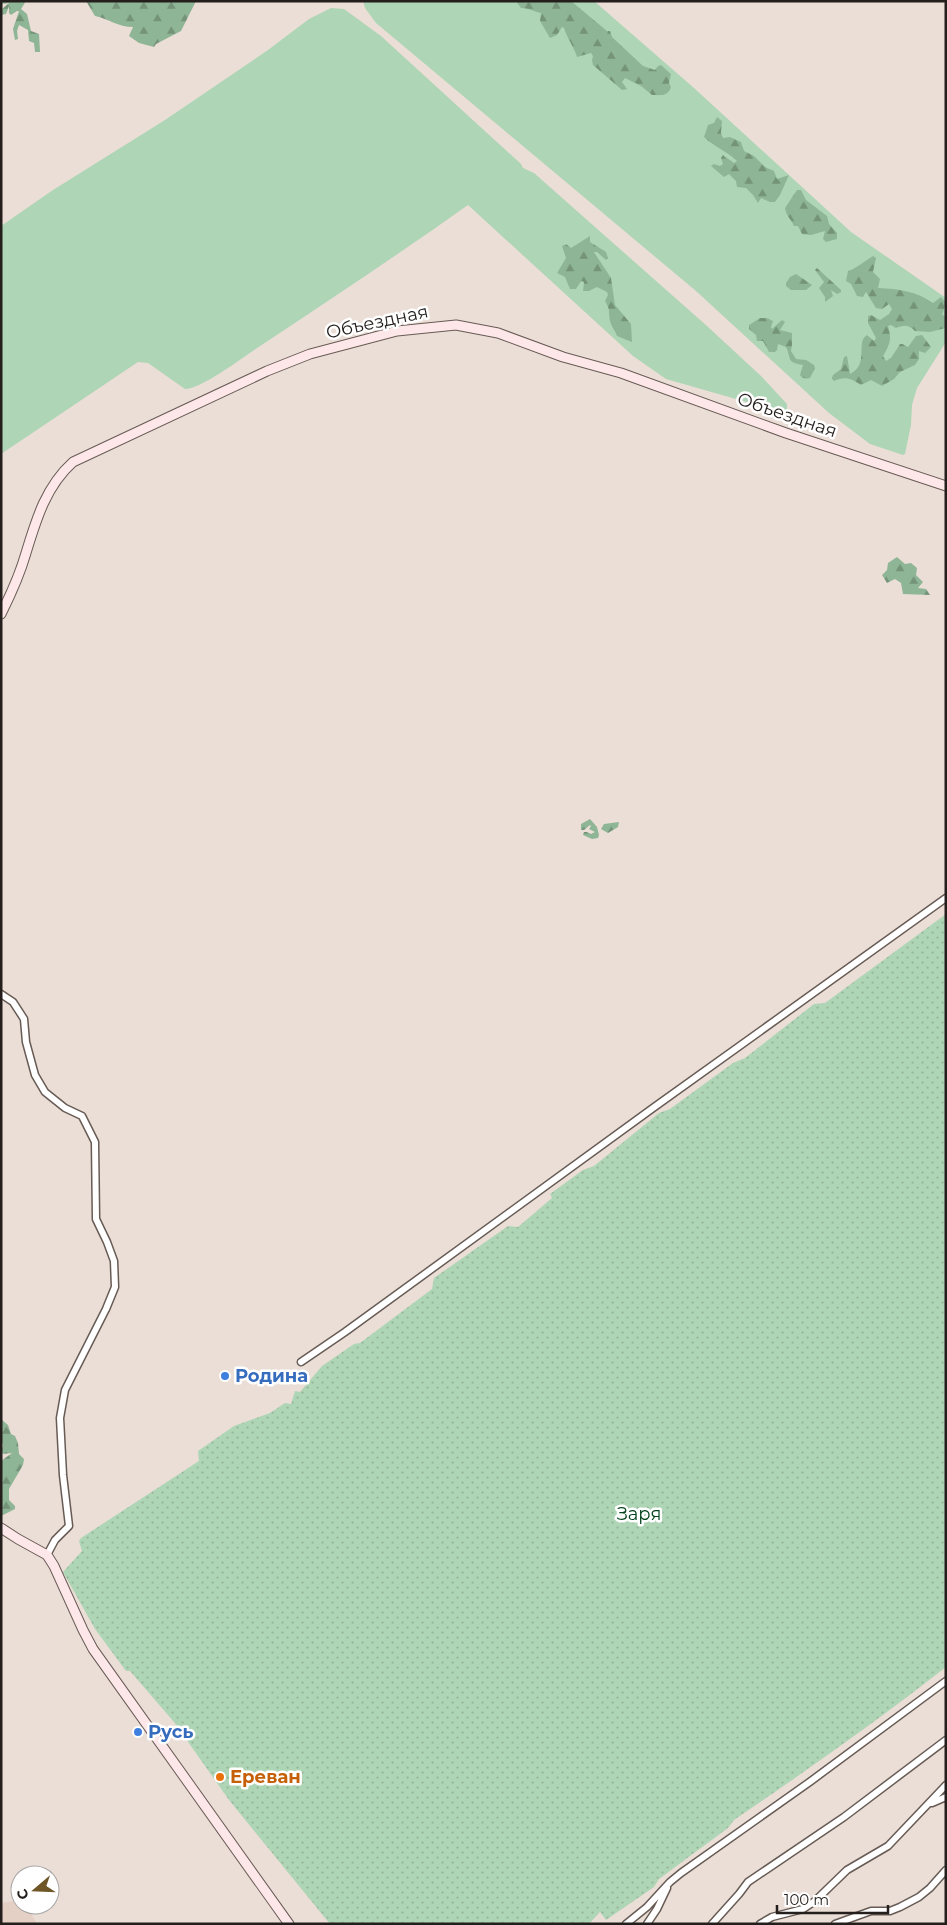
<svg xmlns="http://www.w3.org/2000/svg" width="947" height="1925" font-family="Montserrat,sans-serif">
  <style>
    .built { fill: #e5d0c6 }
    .grass { fill: #aed5b5 }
    .forest { fill: url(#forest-firs) }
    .garden { fill: url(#garden-dots) }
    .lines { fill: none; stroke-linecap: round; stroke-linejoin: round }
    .street-casing { stroke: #675b55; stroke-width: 9 }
    .secondary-casing { stroke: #675b55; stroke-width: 11 }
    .street { stroke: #fff; stroke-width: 6 }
    .secondary { stroke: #fde7e9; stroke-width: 9 }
    .shop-dot { fill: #3f7fe0; stroke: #fff; stroke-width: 2 }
    .food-dot { fill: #e8710a; stroke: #fff; stroke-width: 2 }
    .labels { text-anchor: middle; stroke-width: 5; stroke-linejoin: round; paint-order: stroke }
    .street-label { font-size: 18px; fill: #241f1c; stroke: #fff }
    .shop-label { font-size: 18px; font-weight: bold; fill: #366cbe; stroke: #fff; text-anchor: start }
    .park-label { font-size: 18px; fill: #01431b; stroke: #fff }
    .food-label { font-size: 18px; font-weight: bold; fill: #c56008; stroke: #fff; text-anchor: start }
  </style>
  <defs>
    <pattern id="forest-firs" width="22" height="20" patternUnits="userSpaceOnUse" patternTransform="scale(1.25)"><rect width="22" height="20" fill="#8eb595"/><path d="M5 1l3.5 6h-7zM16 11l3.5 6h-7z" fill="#749379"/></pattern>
    <pattern id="garden-dots" width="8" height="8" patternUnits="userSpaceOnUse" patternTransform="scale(1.25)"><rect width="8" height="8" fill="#aed5b5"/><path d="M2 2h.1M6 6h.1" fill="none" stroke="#96b69b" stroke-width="1.8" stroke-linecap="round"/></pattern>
  </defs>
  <rect width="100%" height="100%" fill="#ebded6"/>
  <path class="built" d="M20,1900V1905H26L37,1924H1V1903Z"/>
  <path class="grass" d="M363,1H594L694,88L851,232L946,298V342L917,388L912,405L911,425L905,454L903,455L870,444L829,413L696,291L376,23L365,8Z
    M331,8L344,9L381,36L521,164L523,168L534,173L707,326L761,376L787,404V412L778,411L666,379L633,356L468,205C399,254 328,301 257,348C242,358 201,389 185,389L148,363L138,362L1,454V226L53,190L165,120L268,50L309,19Z"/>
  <path class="forest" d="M4,1H26L21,9L27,14L31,31L39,34L40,52H35L34,43L29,41L28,30L19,25L17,31L18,39L15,40L13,29L19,11H17L11,15L9,13V6L6,14L1,15V10L9,3L1,4V2Z
    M86,1H196L181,31L156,44L154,47L139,43L129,36L133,27C118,27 109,19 95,16Z
    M516,1H571L607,31H610L612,37L643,66L655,70L658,66L661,65L671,74L669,83L671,87C668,97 660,95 652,95L641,86L625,78L622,82L627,89L622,90L593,65L592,60L593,56L591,53L577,57C574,47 567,38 564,28L562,27L557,35L550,38L540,21L541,13C534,12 530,8 521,8Z
    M717,117L722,121L721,133L723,138L730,137L741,142L744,151L754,156L765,167L774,171L777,179L789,175L780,195L775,202H770L761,198L758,203L753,195L746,188L737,187L736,181L729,174L724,177L711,166L714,164L720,166L723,164L721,158L723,155L734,163L737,161C727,151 714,147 704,137L708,125L714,123Z
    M797,190H801L806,200L827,216L829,224L837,233V239L826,242L823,239L825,231L811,235L802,234L798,226H794C791,219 786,216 785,208Z
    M590,236V242L606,252L608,258L606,260L597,252H594L611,278L615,305L631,324L632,342L617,336C615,330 611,326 610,321C608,311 611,311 605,301L608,295L607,292L597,287L589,291H583L584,282L581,281L576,289H570L565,277L557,273L566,258L562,246L566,244L571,248Z
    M873,256L876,258L873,272L880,279L878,288C899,289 916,291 933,303L941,297L946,303L942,315L946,316V328L930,332L915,331C908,324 904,325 896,328L891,325L888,326C892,339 890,344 883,356L886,361L891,358L900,344H903L908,347L916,336L922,335L931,347L925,353L919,351V359L915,365L900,372L894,379L882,386L871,380L861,385C851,378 845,376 834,381L832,378L833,375L841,369L844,357L847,356L850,374C870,364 855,342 867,335L874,341L876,338L868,323V316L871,315L880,320L889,314L892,309L889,304L882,309L876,308L866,292L863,297L857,296L851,284L846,281L848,271C854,270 866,260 873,256Z
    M817,268L841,290V292L837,294L831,290L833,296L825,302V297L819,288L824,282L815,270Z
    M796,274L812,285L806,290H791L786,286V283L790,277Z
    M760,318H767L773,321L771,327L772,329L782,320L785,322L780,330L792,333V345L791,351L796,359L806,360L814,365L815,368L810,378C805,379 803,379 800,375L803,365C786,362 792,360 786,347L778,344L777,350L775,352H769L763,341H757L756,335L749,329V325Z
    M897,557L905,564L911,563L917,568L916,575L923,582L918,588L926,589L930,595L903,594L901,583L895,579L887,583L882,575L887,570L888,563Z
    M590,819L597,827L599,835L598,838L592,839L583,835L584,832H587L591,834L595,832L589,829L591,826L590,825L584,830H581V824Z
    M619,822L618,827L608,833L601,829L604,824Z
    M1,1419L8,1425L11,1434L15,1436L18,1443L19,1454L24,1459L23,1465L9,1489V1500L15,1506V1509L1,1516V1461L12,1453L3,1454L1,1452L3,1445L1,1442Z"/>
  <path class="garden" d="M946,914V1667C877,1721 806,1771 734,1820L728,1828L659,1879L654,1887L606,1920L600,1912L589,1924H330L229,1800L174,1722L130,1671H126L95,1629L63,1572L82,1551L79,1541L81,1538L199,1461L198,1451L234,1426L270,1413L285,1403L291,1404L295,1391L300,1392L322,1366L354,1344L360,1343L432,1289L434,1278L508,1226L518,1227L552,1198L550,1194L583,1170L594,1166L659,1113L670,1109L733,1063L745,1058L814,1004L825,1003Z"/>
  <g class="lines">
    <defs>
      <path id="street" d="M1,994L13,1002L24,1019L26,1042L35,1075L45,1092L65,1108L82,1116L95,1142L96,1219L107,1242L114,1261L115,1287L106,1309L65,1390L60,1418L63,1475L69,1526L55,1540L47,1555
        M301,1362L345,1332L653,1108L946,898
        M932,1803L946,1797
        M626,1924L647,1907L670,1882L681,1873L811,1781L946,1681
        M647,1924L657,1909L667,1888
        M712,1924L739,1894L748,1882L844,1817L946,1740
        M760,1924L772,1917L803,1909L815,1901L847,1870L888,1846L946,1785
        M835,1924L871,1911H890L900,1907L919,1897L930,1888L946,1870"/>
      <path id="secondary" d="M1,614C11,594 20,574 26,553C36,520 46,486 73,462L267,371L310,354L397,331L456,325L498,333L563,357L621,373L786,433L946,486
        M1,1528L18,1539L47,1555L54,1566L83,1630L93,1649L289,1924"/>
    </defs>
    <use href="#street" class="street-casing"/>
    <use href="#secondary" class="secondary-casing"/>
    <use href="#street" class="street"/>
    <use href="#secondary" class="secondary"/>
  </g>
  <g class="shop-dot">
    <circle cx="225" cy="1376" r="5"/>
    <circle cx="138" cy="1732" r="5"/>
  </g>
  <circle class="food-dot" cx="220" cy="1777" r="5"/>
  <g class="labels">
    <g class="street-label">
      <text transform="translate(377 322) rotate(-12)" y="6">Объездная</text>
      <text transform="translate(787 415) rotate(19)" y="6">Объездная</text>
    </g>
    <g class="shop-label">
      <text x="235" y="1382">Родина</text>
      <text x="148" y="1738">Русь</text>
    </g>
    <g class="park-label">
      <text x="639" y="1520">Заря</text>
    </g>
    <g class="food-label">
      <text x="230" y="1783">Ереван</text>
    </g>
  </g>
  <rect width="947" height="1925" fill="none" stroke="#241f1c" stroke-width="5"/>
  <g transform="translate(35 1890) rotate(251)"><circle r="24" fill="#ffffff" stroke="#a7a5a4"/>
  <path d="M0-4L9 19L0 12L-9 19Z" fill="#6f5627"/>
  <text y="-8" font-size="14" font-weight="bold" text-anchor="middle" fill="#241f1c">С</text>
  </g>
  <path d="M777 1905v8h111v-8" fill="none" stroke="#241f1c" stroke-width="2.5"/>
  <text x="784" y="1905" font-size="15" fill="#241f1c" stroke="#ffffff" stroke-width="4" paint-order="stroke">100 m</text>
</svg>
